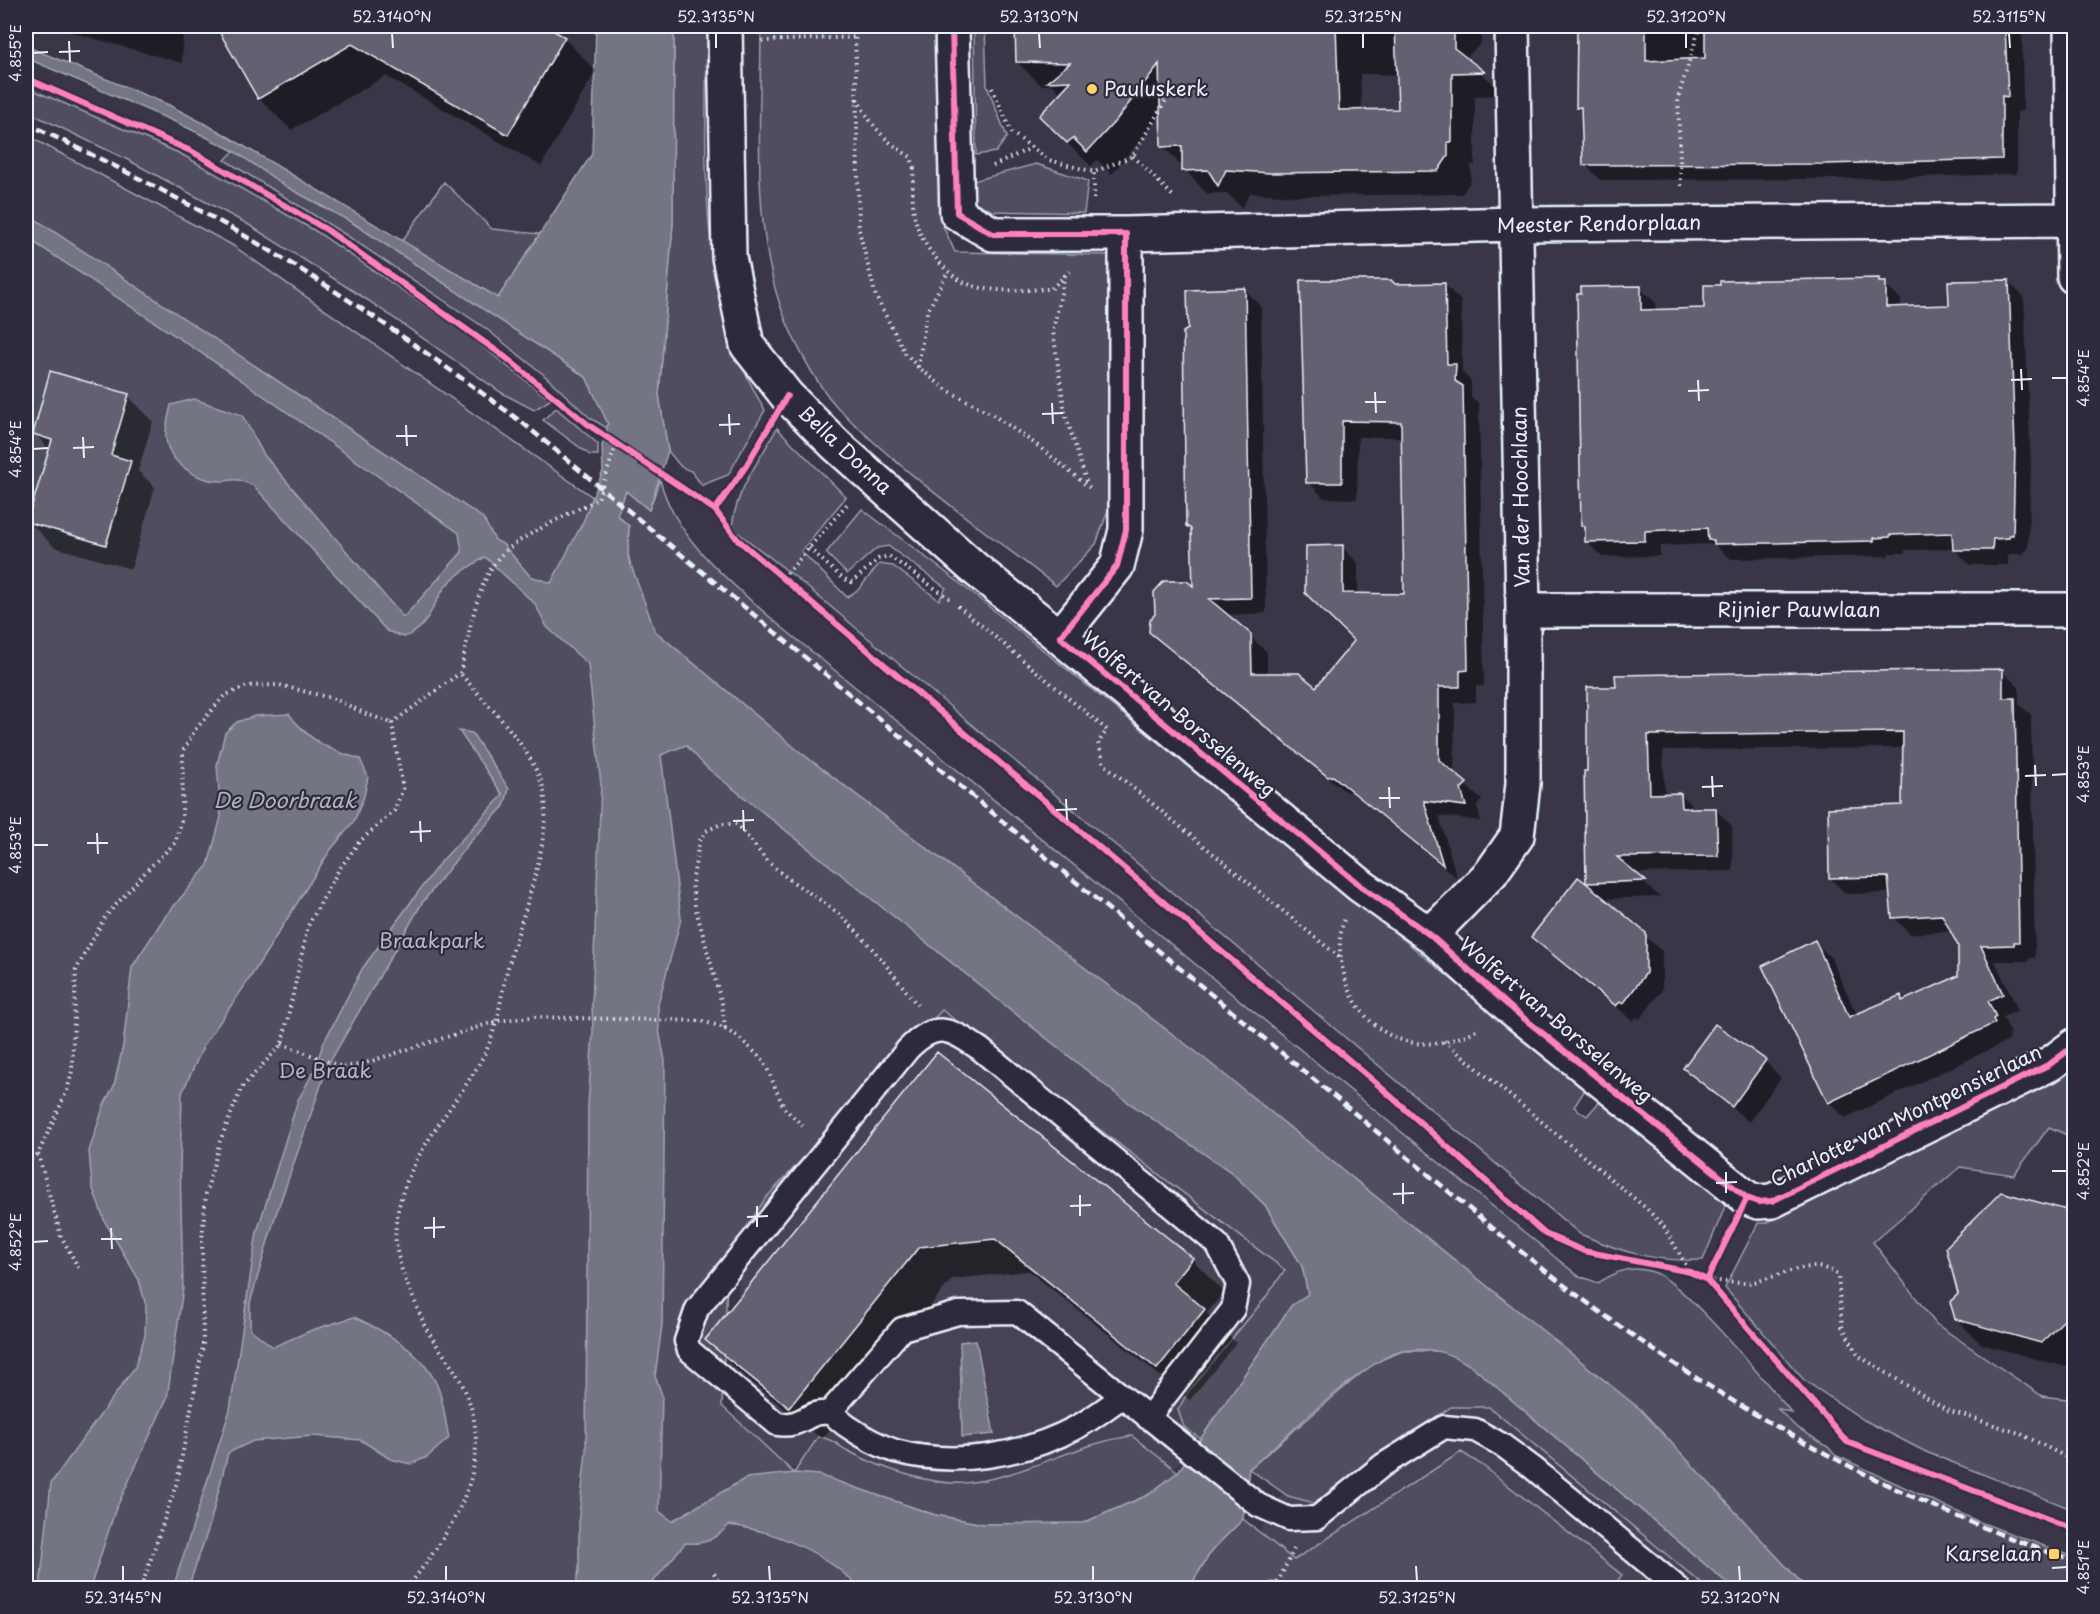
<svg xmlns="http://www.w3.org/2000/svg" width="2100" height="1614" font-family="'Playpen Sans',sans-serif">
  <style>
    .built { fill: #464354 }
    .green { fill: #504e5f; stroke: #9ca0ac; stroke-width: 1.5 }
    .water { fill: #737482; stroke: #a2a6b1; stroke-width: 1.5; fill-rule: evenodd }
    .shadow { fill: #0007; fill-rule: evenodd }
    .building { fill: #636171; stroke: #e8f1f8; stroke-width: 1.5 }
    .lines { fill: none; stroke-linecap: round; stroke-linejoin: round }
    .lane-casing { stroke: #e8f1f8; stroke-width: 27 }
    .street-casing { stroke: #e8f1f8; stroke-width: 38 }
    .path { stroke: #e8f1f8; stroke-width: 4; stroke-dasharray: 1.5 4.5; stroke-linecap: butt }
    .lane { stroke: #2f2a3d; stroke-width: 22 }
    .street { stroke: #2f2a3d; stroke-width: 33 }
    .rail { stroke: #e8f1f8; stroke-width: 4.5; stroke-dasharray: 9 4.5; stroke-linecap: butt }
    .cycleway-casing { stroke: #2f2a3d; stroke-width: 10 }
    .cycleway { stroke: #ff80c0; stroke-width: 6 }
    .ticks { fill: none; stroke: #e8f1f8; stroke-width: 2 }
    .poi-dot { fill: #ffd166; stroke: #2f2a3d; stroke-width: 2 }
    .labels { text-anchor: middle; stroke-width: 4.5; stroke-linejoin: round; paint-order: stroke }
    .poi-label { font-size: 20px; fill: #e8f1f8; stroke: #2f2a3d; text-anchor: start }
    .street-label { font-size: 20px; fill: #e8f1f8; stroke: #2f2a3d }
    .park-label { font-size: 20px; fill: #b3b8c2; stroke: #2f2a3d }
    .water-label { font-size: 21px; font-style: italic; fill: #aeb2bd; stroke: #2f2a3d }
    .neatline { fill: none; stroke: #e8f1f8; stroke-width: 2 }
    .ticks-label { font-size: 15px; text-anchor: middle; fill: #e8f1f8 }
  </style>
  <rect width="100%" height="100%" fill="#3a3648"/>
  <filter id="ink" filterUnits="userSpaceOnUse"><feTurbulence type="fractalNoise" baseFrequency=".0167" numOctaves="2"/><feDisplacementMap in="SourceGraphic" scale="12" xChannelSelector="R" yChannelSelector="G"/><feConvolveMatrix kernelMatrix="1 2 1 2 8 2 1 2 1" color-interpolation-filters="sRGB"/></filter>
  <g filter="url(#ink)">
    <path class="built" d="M1000,895L1315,1272L1150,1502L971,1515L734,1452L740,1224Z
      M1429,1326L1736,1588H1211L1247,1553L1349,1380Z"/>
    <path class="green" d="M674,26H707C706,155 694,295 765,410L728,475L702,485L691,471L681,467L668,451L659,395L673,223Z
      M761,26H936L943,226L955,252L1113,255L1116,488L1096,544L1056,586C983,529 903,474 838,408C813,381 786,328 776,292C752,207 761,114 761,26Z
      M974,26H985L987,86L1007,137L996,152L976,155Z
      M26,87L181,154L317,232L468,335L550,400L534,410L502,393L369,301L249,225L128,160L26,111Z
      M26,135L232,245L594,498L631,567L627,549L629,526L617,515L626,491L649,510L660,480C676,540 729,581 773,620L1577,1275L1598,1283C1617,1271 1630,1265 1653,1272C1682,1280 1768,1385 1792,1413L1777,1408L1795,1426L1828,1447L1835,1455L1977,1521L2074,1557V1588H1806L1640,1409L937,951L1119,1096L1231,1172L1265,1205L1302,1266L1308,1294L1291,1306L1201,1439L1184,1427L1178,1410L1188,1392L1263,1301L1285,1270L942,1010L765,1199L728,1256L722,1406L794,1473L818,1437C832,1438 838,1446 850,1452C881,1468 929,1485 964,1483C1023,1478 1075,1443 1132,1436L1178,1472L1148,1495L1083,1523L1034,1525L983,1524L935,1515L818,1475L925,1588H26Z
      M234,151L353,223L586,377L609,424L607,428L590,418L543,374L485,328L346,235L225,160Z
      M1036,164L1088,181L1084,213L992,211L969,199L973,181Z
      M444,182L492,229L540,234L498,298L402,241Z
      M556,408L598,444V455H590L543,420Z
      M777,428L846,497L801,551L847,597L859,589L879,564L893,566L939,600L946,588L888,546L877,548L847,574L826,553L862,509L952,577L1403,939L1585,1090L1574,1107L1587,1116L1600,1101L1727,1202L1703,1260C1655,1262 1624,1253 1580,1234L794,576L732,528C735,491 760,460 777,428Z
      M2074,1070V1138L2049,1127L2014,1175L1960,1167L1873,1242L1936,1324L2042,1396L2074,1400V1510L1926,1452L1864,1420L1804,1380L1725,1288L1758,1223H1766Z
      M1403,1351H1446L1473,1367L1733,1588H1707L1489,1407H1451L1314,1503L1288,1496L1249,1469L1373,1363Z
      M1461,1452L1482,1465L1622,1575L1612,1588H1288L1289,1583L1271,1582L1266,1588H1189L1212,1550L1243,1519L1294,1560Z"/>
    <path class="water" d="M596,26H674L673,223L659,395L668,451L649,510L626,491L617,515L629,526L628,557L655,631L800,752L1200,1055L1640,1409L1806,1588H1733L1473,1367C1450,1353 1432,1346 1403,1351C1367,1357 1281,1442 1249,1469L1243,1519L1212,1550L1189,1588H859C827,1553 776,1531 729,1525C715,1539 705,1545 685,1543L648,1588H575L579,1570V1516L586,1452L588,1106L593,1031L592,1004L601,785L588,664L547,627L535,604L485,557C471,566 451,577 443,590C430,609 428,629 404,637L387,631L254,486C232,476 238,481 218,481C196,480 168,462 166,438C165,427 169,416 171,405L194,399L242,415L264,455L402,616H405L462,552L459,533L224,368L26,237V213L483,518L495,540L503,544L530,576L551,583L583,522L603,471L602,446L608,424L586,377L353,223L287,187L234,151L180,124L26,58V46L169,105L222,133L498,298L592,154ZM686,745L706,767L1119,1096L1231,1172L1265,1205L1302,1266L1308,1294L1291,1306L1178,1472L1148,1495L1083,1523L983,1524L935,1515L819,1475L795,1473L746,1478L672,1521L659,1511L662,1395L655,1376L662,1325L665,1061L659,1030L658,1004L681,919L661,755Z
      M289,714C308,740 330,751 360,759L368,777L364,796L354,821L329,852L250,978L204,1045L182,1093L180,1166L183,1288L167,1398L115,1511L90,1588H40L51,1483L135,1367L145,1335L146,1306L139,1280L105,1222L92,1186L89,1151L104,1105L114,1086L123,1046L132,967L164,918L208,865L221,817L217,765L225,733L237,722L255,716Z
      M459,731L472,733L509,789L504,806L469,843L422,903L328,1065L275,1217L250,1303V1329L273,1347L312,1330L354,1317C386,1332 420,1350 436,1383C444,1399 445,1422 449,1438L427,1457L411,1464L390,1459L361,1440L313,1436L253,1441L228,1453L210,1524L188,1588H173L230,1410L257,1232L298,1100L315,1069L323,1044L362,969L438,865L503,795Z
      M976,1340L994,1434L962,1437L960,1342Z"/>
    <path class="shadow" d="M49,26H183L182,63Z
      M217,26H542L564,38L596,71L541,166L386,76L291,130L259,98Z
      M1016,26H1481V44L1465,58L1506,95L1475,96V165H1471V180L1462,194L1295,196L1250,193L1242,208L1227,193L1207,194L1163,146L1162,114L1112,174L1097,160L1091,166L1064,140L1061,94L1053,85H1041L1017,62ZM1360,74L1398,75L1400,111H1362Z
      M1576,26H2022L2023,112L2017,111V174L1843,179L1600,180L1585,164L1583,112L1577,107Z
      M1878,280L1901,299V308L1950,306L2008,282L2024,297L2031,465L2028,550L2024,551V554H2008V565H1970L1954,549L1905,550V553H1889V556L1731,559L1713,544L1660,546V556L1602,557L1586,541V529L1582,525L1640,288L1656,303V311L1705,310Z
      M1395,285H1445L1461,301L1462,372L1471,381V396L1479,404L1484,686H1476V702L1455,703L1454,775L1482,800L1477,806L1481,821L1439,816L1457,878L1350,791L1346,792L1167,648L1151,632L1195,590L1245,290L1261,306L1266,613L1226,615L1267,652V674L1317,689L1356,641L1307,592L1342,547L1358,563V595L1405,596L1402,437H1358L1357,499L1324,498L1308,482Z
      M128,396L153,421L138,471L155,487L131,569L54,547L29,522L50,450L34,433Z
      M2002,671L2019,687V704L2031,715L2035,958H2029V961H1995L2018,1010L2003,1017L2011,1034L2008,1035L2010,1040L1845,1118L1829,1102L1815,942L1831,958L1857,1015L1900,997L1905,1002L1960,977V946L1952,931L1910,934L1894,918L1891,893L1846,894L1830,878L1903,807L1905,748L1663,750L1665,795L1681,794L1696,810H1716L1732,826L1733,871L1633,873L1660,897L1602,899L1662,951V990L1640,1019L1636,1017L1633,1021L1533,936L1587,886L1585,772H1588L1589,689Z
      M937,1054L1192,1259L1224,1292L1207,1313L1236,1343L1190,1400L1029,1271L952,1279L822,1439L739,1372L707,1340Z
      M1765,1061L1781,1078L1749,1122L1685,1068Z
      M2002,1194L2074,1213V1359L2066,1367L1981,1344L1956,1319Z"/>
    <path class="building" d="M216,26H545L565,37L508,135L352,44L258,99Z
      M1015,26H1336L1339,110L1398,109L1395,26H1454V48L1485,72L1452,73V142H1448V156L1438,171L1270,173L1226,170L1218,186L1208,170L1182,171V146L1161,147L1159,64L1117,119L1087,152L1073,138L1067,143L1039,116L1071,81L1047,82L1070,63L1016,62Z
      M1577,26H1646V61L1705,58V26H2005L2008,97L2002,96V159L1826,164L1583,165L1581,107L1576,108Z
      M1879,278V282H1886V307L1949,305L1948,281L2009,280L2015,448L2013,535H2009V538L1993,539L1992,550H1953L1952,533L1890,535V537L1874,538V541L1714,544V540H1708L1707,528L1645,531V541L1585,542V526H1581L1577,294H1581V287L1641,286V310L1704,308V285H1720V281Z
      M1300,280H1391L1395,284L1445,283L1447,364H1456L1455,381L1463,386L1468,670L1460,671V687H1439V760L1467,783L1461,789L1466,806L1424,801L1443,865L1333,776L1328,777L1299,754L1149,632L1150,620L1155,614L1154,592L1164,581H1187L1193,586L1191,529L1186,526L1183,332L1188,329L1187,290L1245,288L1251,598L1209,599L1251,634L1252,673H1299L1316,687L1354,641L1305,593L1306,546L1343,545V593L1404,594L1401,422L1342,421V483H1306Z
      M50,371L129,394L111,455L131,461L106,545L27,522L52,440L33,434Z
      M2003,669V698H2015L2019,942H2014V945L1981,946L2003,994L1988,1001L1996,1017L1993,1019L1995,1023L1828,1103L1762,966L1815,940L1849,1017L1901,995L1902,1001L1958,976V946L1942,915L1892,918L1888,877L1829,878L1828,808L1902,805L1903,732L1648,735L1650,794L1681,793L1682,808H1716L1718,856L1617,857L1646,881L1586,883L1646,933V973L1623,1004L1620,1002L1616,1006L1531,937L1578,877L1586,883L1584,771H1587V687H1616L1615,675Z
      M1715,1024L1766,1060L1732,1107L1683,1068Z
      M937,1052L1193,1258L1173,1283L1205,1309L1157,1369L995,1239L919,1247L789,1408L705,1340Z
      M2001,1192L2074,1212V1310L2041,1343L1955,1319L1950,1302L1958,1294L1946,1247Z"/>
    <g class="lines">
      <defs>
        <path id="lane" d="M1122,1397C1107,1407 1092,1419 1077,1427C1023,1456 954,1467 895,1451C880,1446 860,1435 847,1426C841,1422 834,1414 828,1413C808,1410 802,1428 777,1424L689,1350L686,1341L697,1309L908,1049C936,1021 949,1028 980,1049L1217,1244L1238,1284L1233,1309L1148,1418
          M829,1413L902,1329L958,1313L1017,1312L1258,1505L1289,1519L1317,1518L1383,1465L1444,1427L1475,1430L1502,1445L1533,1468L1678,1588"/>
        <path id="street" d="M725,26L729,257L747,345L787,396L836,445L974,568L1060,637
          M952,26L957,213L993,234H1126V530L1117,566L1060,637L1361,886L1430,935L1510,1007L1747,1198L1758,1202L1772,1201L2050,1064L2074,1046
          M2071,26L2074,277
          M1126,234L1517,224L2073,220
          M1523,610H2074
          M1430,935L1491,873L1517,836L1523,784V610L1512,26"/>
      </defs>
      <use href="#lane" class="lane-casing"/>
      <use href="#street" class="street-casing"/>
      <path class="path" d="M855,26L859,230L876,297L905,353L918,367L947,390L990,413L1037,445L1090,488
        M762,41L855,37
        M992,88L1012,133L1049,160L1094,172L1133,156L1170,93
        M857,99C872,126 884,141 911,157L914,168H916
        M1133,156L1173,196
        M993,166L1031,148
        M914,168C910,209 913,234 942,265C948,272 959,281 968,284C993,294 1025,289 1051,289L1070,271
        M1681,186L1678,98L1698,32L1695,26
        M1094,199V172
        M1065,275L1053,331L1065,413L1087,484
        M918,367L927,312L948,272
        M809,548L842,578L852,582L878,559L889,556L950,599
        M783,578L848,503
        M958,606L1107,730L1098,743L1104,764L1339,957
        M460,673C469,637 477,572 508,549C531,531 571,513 598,499L616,445
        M392,723L460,673
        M1344,920C1338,938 1339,956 1344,974C1362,1039 1421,1062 1480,1028
        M725,1028L722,1004L695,906L692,884L699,842L706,831L721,824H736C749,837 759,853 772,865C794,886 820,897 842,917C870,943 894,975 917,1005
        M1444,1041L1647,1209L1664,1227L1690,1272
        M282,1044L342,1067L359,1065L497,1021L532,1017L702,1021L719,1026L737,1036L764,1061L784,1108L805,1128
        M38,1154L61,1236L79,1269
        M26,1162L38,1154L67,1091L72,1071L76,970L105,917L149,868L175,843L182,818L183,751L195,730L224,696L247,686L279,685L335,699L366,714L392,723
        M1707,1280C1720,1281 1733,1283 1746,1283C1775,1281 1810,1254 1838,1275L1842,1326L1859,1356L1947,1410L2019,1433L2074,1461
        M714,1573L721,1588
        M141,1588L177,1482L203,1346L202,1240L206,1194L220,1141L242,1087L282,1044L308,926L338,871L359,842L394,811L403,789L392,723
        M407,1588C453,1529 499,1462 463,1386C454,1366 438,1349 427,1330C422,1321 419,1311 415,1302C404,1277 393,1253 396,1224C403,1157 454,1111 484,1055C498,1028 500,999 507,971C519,923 555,835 543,788C532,747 487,705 460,673
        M1275,1588L1294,1549"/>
      <use href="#lane" class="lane"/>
      <use href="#street" class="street"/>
      <path class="rail" d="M26,123C123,169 220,218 311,276C384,322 454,372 524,424L1518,1249C1685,1384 1870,1492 2074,1561"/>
      <defs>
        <path id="cycleway" d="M952,26L957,213L993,234H1126V530L1117,566L1060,637L1361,886L1430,935L1510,1007L1747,1198L1758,1202L1772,1201L2050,1064L2074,1046
          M26,78L193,152L327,230L505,357L590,426L715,510L737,539L1376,1083L1545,1234L1584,1251L1690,1272L1707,1280L1847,1442L2074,1529
          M715,510L746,466L787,396
          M1707,1280L1747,1198"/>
      </defs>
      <use href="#cycleway" class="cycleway-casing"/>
      <use href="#cycleway" class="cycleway"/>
    </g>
  </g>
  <path class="ticks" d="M392,33L393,48M716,33V48M1039,33L1040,48M1363,33V48M1686,33V48M2009,33L2010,48M69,41L70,62M59,52L80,51M33,53L48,52M2021,369L2022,390M2052,378H2067M1698,380L1699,401M2011,380L2032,379M1688,391L1709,390M1375,392L1376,413M1365,402H1386M1052,403L1053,424M729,414L730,435M1042,414L1063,413M406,425L407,446M719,425L740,424M396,436H417M83,437L84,458M73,448L94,447M33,449L48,448M2035,765L2036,786M2052,775L2067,774M1712,776L1713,797M2025,776L2046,775M1389,787L1390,808M1702,787L1723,786M1379,798H1400M1066,799L1067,820M743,810L744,831M1056,810L1077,809M420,821L421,842M733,821L754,820M410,832L431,831M97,833L98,854M87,843H108M33,845H48M2052,1171H2067M1726,1172V1193M1403,1183V1204M1716,1183L1737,1182M1393,1194L1414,1193M1080,1195V1216M757,1206V1227M1070,1206L1091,1205M434,1217V1238M747,1217L768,1216M111,1228L112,1249M424,1228L445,1227M101,1239H122M33,1242L48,1241M123,1566V1581M446,1566V1581M769,1566L770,1581M1093,1566V1581M1416,1566L1417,1581M1739,1566L1740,1581M2052,1568L2067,1567"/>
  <g class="poi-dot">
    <circle cx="1092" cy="89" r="6"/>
    <rect x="2048" y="1548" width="12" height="12" rx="3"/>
  </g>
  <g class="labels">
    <g class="poi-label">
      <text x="1104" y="96">Pauluskerk</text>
      <text x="2042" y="1561" text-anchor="end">Karselaan</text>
    </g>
    <g class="street-label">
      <text transform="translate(1599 224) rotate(-1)" y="7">Meester Rendorplaan</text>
      <text transform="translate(845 450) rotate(43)" y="7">Bella Donna</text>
      <text transform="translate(1521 497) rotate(-91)" y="7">Van der Hoochlaan</text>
      <text x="1799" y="617">Rijnier Pauwlaan</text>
      <text transform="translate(1179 714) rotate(40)" y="7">Wolfert van Borsselenweg</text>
      <text transform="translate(1556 1020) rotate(40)" y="7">Wolfert van Borsselenweg</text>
      <text transform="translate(1906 1116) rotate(-26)" y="7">Charlotte van Montpensierlaan</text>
    </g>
    <g class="park-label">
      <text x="432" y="948">Braakpark</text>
      <text x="325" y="1078">De Braak</text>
    </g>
    <g class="water-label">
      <text x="285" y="808">De Doorbraak</text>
    </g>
  </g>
  <rect width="2100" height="1614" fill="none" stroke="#2f2a3d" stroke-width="66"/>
  <rect x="33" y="33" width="2034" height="1548" class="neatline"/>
  <g class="ticks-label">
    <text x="392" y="22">52.3140°N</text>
    <text x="716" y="22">52.3135°N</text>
    <text x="1039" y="22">52.3130°N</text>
    <text x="1363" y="22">52.3125°N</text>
    <text x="1686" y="22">52.3120°N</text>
    <text x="2009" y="22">52.3115°N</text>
    <text transform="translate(16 53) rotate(-90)" y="5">4.855°E</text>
    <text transform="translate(2084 378) rotate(-90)" y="5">4.854°E</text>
    <text transform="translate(16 449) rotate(-90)" y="5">4.854°E</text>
    <text transform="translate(2084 774) rotate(-90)" y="5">4.853°E</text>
    <text transform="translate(16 845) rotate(-90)" y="5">4.853°E</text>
    <text transform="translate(2084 1171) rotate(-90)" y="5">4.852°E</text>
    <text transform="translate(16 1242) rotate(-90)" y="5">4.852°E</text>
    <text transform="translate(2084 1567) rotate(-90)" y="5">4.851°E</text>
    <text x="123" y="1603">52.3145°N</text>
    <text x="446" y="1603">52.3140°N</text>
    <text x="770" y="1603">52.3135°N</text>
    <text x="1093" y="1603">52.3130°N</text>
    <text x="1417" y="1603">52.3125°N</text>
    <text x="1740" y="1603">52.3120°N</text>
  </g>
</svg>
